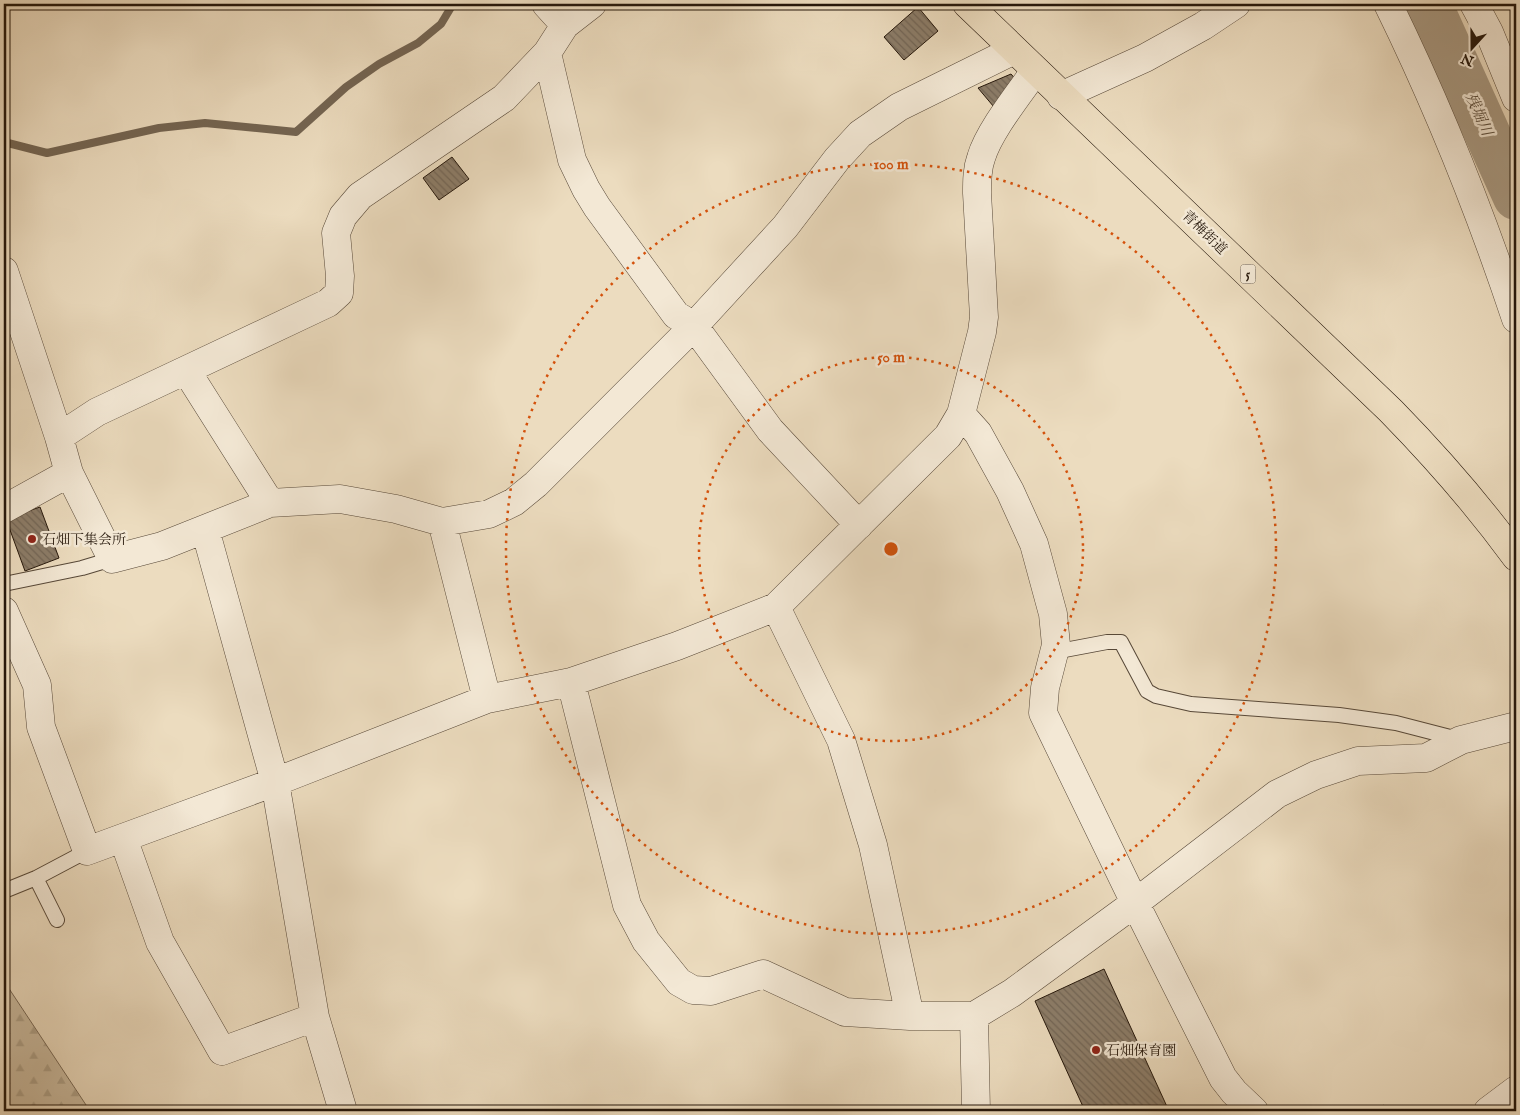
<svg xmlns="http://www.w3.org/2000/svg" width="1520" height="1115" font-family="'IM FELL English','Noto Serif JP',serif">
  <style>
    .forest { fill: url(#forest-firs); stroke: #786956 }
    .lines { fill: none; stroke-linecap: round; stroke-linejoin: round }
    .stream { stroke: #746552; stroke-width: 8 }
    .river { stroke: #a89982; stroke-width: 46 }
    .building { fill: url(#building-back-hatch); stroke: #25170b }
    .service-casing { stroke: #574838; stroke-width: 16 }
    .minor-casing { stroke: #574838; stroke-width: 29 }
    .tertiary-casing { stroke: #574838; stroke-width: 29 }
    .primary-casing { stroke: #25170b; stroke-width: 29 }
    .service { stroke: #f3e8d5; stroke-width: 14 }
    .minor { stroke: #f3e8d5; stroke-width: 28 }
    .tertiary { stroke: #f3e8d5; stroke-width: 28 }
    .primary { stroke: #ecdcbf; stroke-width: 28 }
    .ring { fill: none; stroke: #d4520c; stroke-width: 2.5; stroke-dasharray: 2.5 5 }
    .poi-dot { fill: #8f2418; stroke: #f3e8d5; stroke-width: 2 }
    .labels { text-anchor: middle; stroke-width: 5; stroke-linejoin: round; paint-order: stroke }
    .shield { fill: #f3e8d5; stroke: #635648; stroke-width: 1 }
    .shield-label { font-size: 12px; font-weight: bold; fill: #25170b }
    .street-label { font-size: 14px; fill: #25170b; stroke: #f3e8d5 }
    .poi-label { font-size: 14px; fill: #25170b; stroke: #f3e8d5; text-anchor: start }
    .water-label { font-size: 15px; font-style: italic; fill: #594b3b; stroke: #f3e8d5 }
    .centre { fill: #d4520c; stroke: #f3e8d5; stroke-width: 2.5 }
    .ring-label { font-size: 15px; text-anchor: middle; font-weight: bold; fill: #d4520c; stroke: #f3e8d5; stroke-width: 5; stroke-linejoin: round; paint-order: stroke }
  </style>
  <defs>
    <pattern id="forest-firs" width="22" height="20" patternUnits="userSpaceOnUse" patternTransform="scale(1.25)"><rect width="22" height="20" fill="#cabba0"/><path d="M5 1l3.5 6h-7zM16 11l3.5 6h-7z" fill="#ada088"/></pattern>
    <pattern id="building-back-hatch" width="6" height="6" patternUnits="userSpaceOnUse" patternTransform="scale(1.25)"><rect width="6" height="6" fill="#8c7d69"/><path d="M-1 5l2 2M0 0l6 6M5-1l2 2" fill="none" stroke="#726555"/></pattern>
  </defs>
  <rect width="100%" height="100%" fill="#ecdcbf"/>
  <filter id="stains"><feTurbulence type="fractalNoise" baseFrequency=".004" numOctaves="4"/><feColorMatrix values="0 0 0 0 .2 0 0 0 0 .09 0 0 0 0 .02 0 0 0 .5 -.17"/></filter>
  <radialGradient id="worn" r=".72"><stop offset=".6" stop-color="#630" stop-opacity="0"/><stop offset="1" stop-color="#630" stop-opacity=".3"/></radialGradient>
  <path class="forest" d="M4,981L90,1111H4Z"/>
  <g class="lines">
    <path class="stream" d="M4,142L47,153L159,128L205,123L296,132L346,87L379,64L418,43L441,24L453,4"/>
    <path class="river" d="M1429,4L1516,197"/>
  </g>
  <path class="building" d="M918,7L938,31L904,60L884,37Z
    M1011,74L1019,83L999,113L978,88Z
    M452,157L469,179L439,200L423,178Z
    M40,507L59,558L25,571L6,519Z
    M1104,969L1169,1111H1085L1035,1001Z
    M1384,1105L1390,1111H1376Z"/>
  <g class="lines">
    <defs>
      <path id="service" d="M4,584L82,568L112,559
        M1054,652L1107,642H1121L1147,691L1156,696L1191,704L1339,715L1396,723L1458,739
        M36,878L57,920
        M4,891L36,878L87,851"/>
      <path id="minor" d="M546,4L565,25
        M1388,4C1438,106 1480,211 1516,319
        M1474,4L1489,32L1516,98
        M547,53L572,160L586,189L597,207L676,315L694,326L770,430L859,525
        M1061,96L1145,58L1203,26L1236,4
        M4,271L59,437L69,473L112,559L162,546L270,503L340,499L396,509L442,522L489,514L514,502L536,484L694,326L785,227L837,159L860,134L899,107L1014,50
        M186,370L270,503
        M961,414L978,433L1010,491L1034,544L1053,614L1056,645L1045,688L1043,713L1135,903L1223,1078L1234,1092L1254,1111
        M59,437L97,412L328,303L339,293L340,276L336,233L343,216L360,196L504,98L547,53L565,25L592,4
        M4,509L69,473
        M442,522L487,699
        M205,529L275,782L315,1017L343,1111
        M776,607L841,740L873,845L910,1016
        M4,611L37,685L41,727L87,851L275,782L487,699L571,682L677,646L776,607L948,436L961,414L982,332L984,317L977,193C977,181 977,169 981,158C989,131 1019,94 1035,71
        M571,682L627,905L646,941L679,982L693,990L711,991L763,974L845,1012L910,1016H974L1012,993L1135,903L1277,794L1316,775L1358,761L1426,758L1461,740L1516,726
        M123,838L160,942L222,1051L315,1017
        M974,1016L976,1111"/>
      <path id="tertiary" d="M1488,1111L1516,1090"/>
      <path id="primary" d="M967,4L1391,411C1436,457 1478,505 1516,557"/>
    </defs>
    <use href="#service" class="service-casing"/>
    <use href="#minor" class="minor-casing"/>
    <use href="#tertiary" class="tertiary-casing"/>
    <use href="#primary" class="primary-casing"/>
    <use href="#service" class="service"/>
    <use href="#minor" class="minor"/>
    <use href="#tertiary" class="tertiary"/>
    <use href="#primary" class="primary"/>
  </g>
  <g class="ring">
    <circle cx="891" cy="549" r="192"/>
    <circle cx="891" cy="549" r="385"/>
  </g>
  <g class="poi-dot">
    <circle cx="32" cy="539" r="5"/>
    <circle cx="1096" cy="1050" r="5"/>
  </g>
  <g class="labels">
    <rect class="shield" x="1240.5" y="264.5" width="15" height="19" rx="4"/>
    <g class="shield-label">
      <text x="1248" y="278">5</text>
    </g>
    <g class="street-label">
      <text transform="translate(1205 232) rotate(44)" y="5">青梅街道</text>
    </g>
    <g class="poi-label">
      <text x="42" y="544">石畑下集会所</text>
      <text x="1106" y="1055">石畑保育園</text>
    </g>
    <g class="water-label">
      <text transform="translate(1479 114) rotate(66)" y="5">残堀川</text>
    </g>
  </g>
  <circle cx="891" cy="549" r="8" class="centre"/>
  <g class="ring-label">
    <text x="891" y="169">100 m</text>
    <text x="891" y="362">50 m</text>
  </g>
  <rect width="1520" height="1115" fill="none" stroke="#ecdcbf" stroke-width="20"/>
  <rect x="5" y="5" width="1510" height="1105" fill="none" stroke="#25170b" stroke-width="2.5"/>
  <rect x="10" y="10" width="1500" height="1095" fill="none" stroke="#25170b"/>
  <g transform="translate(1472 48) rotate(201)" stroke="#f3e8d5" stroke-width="4" paint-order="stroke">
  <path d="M0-4L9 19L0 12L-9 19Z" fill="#25170b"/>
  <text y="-8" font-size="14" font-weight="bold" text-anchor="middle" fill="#25170b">N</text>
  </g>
  <rect width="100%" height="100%" filter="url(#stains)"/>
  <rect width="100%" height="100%" fill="url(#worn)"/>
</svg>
